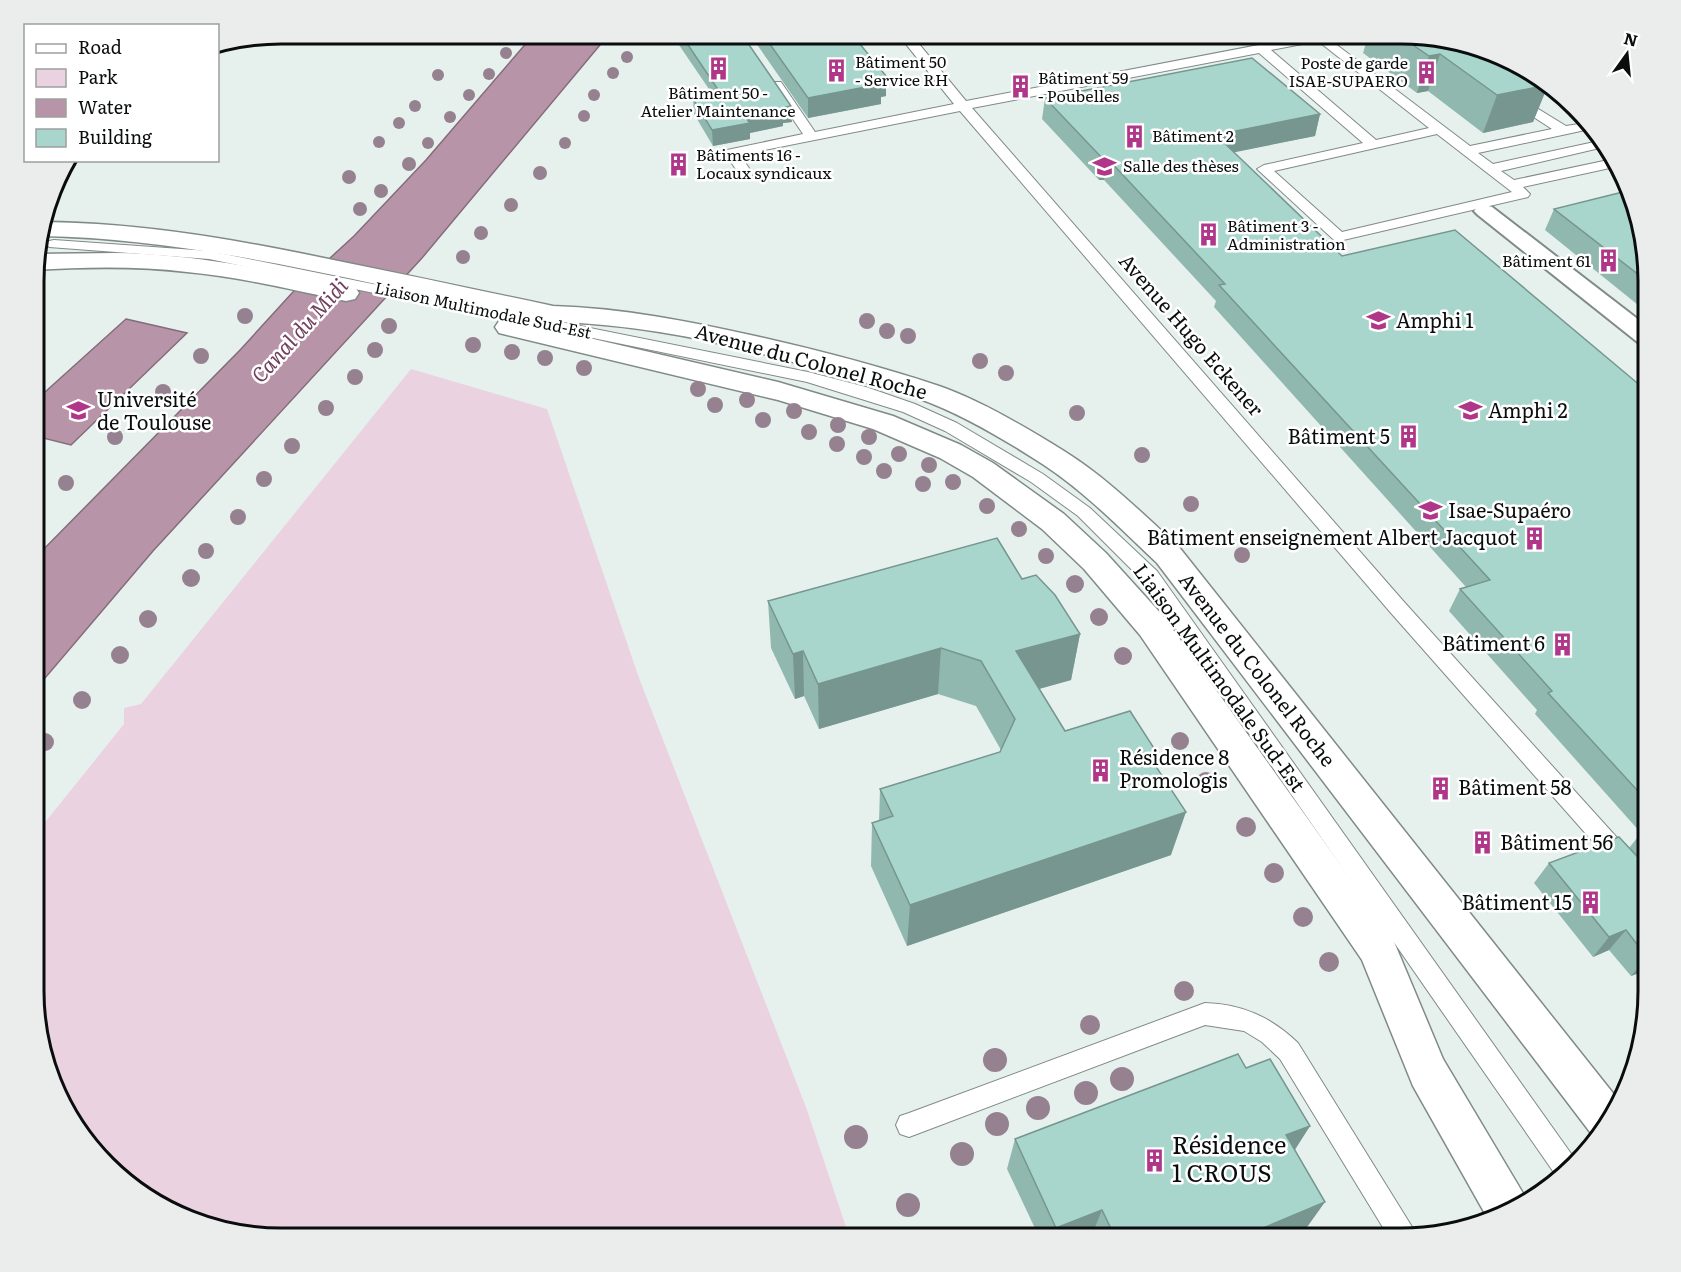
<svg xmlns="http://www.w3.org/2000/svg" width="1681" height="1272" font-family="Literata,serif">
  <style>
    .green { fill: #ebd2e0 }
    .water { fill: #b894a8; stroke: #846c7a; stroke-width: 1.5 }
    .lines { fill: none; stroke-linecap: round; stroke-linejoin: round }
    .service-casing { stroke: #808a88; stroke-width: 2 }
    .pedestrian-casing { stroke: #808a88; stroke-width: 4 }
    .tertiary-casing { stroke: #808a88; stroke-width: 3 }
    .service { fill: #fff; fill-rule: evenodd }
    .pedestrian { fill: #fff; fill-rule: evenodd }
    .tertiary { fill: #fff; fill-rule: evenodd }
    .tree { fill: #968190 }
    .wall { fill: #91b8af }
    .shaded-wall { fill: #76968f }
    .building { fill: #a9d6cc; stroke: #76968f; stroke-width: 1.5 }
    .labels { text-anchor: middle; stroke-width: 5; stroke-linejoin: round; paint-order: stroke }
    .far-poi-label { font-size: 16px; fill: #0a0d0d; stroke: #fff; text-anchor: start }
    .far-street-label { font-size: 16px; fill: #0a0d0d; stroke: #fff }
    .poi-label { font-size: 20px; fill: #0a0d0d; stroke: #fff; text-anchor: start }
    .street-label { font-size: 20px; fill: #0a0d0d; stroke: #fff }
    .water-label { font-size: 21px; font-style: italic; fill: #71405e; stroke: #fff }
    .near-poi-label { font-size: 24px; fill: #0a0d0d; stroke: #fff; text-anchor: start }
    .rim { fill: none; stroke: #0a0d0d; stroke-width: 3 }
  </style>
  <rect width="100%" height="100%" fill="#e6f1ee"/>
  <path class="green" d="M411,369L547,409L639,678L806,1107L850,1239L265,1238L186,1220L118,1178L59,1101L34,1008V836L124,724V708L141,704Z"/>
  <path class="water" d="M535,33H610L422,258L153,551L34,691L35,558L241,349L292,293L354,236L426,160Z
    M126,319L187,333L71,445L35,436V401Z"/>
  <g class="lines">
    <defs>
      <path id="service" d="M897,33H910L966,101L1321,33L1470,146L1552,129L1509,101L1507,98L1509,95L1514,94L1566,126L1585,123L1590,129L1478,153L1493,164L1599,141L1604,147L1501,171L1514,180L1613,159L1619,166L1523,187L1530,194L1528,197L1339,241L1334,240L1257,169L1264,165L1363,143L1259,53L972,108L1405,603L1648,872V898L1640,895L1391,613L960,111L740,155L753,174L751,177H741L725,153L727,150L803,134L770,85L771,82H781L815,132L954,104ZM1318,41L1429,128L1376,140L1271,50ZM1437,134L1512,192L1342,232L1274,171Z
        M54,240L209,251L808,372L866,387L915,404L957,423L1043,474L1090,508L1157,571L1577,1162L1557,1177L1143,581L1078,516L1031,482L945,431L903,412L807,382L209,259L49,247L47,244L49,241Z
        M1205,1003C1242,1004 1271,1017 1298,1043L1417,1235L1390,1239L1280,1059L1262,1042L1244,1031L1205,1025L909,1137L900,1134L896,1125L900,1116L909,1113Z"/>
      <path id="pedestrian" d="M1485,205L1492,207L1648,327V346L1640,344L1478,215L1474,211L1478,207Z"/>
      <path id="tertiary" d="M44,222C145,223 244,241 343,262C413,276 483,291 553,306C622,308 688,321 755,336C817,350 879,366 939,386C980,400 1027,428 1064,451C1106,477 1143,514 1179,547L1620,1102L1597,1138L1593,1136L1157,563C1121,529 1085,492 1044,465C1007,441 962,414 920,399C893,389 865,383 837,375C745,347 650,324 553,322C485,307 416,293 348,278C247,257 146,238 42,236H39Z
        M116,253C194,254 269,270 346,285L355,287L359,293L355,299L346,301C293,290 241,277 187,272C137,266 86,267 35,270V254Z
        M508,319L778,382L893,416L961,445L993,463L1064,514L1106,553L1164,617L1392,937L1443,1059L1527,1200L1510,1214L1488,1219L1413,1086L1362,960L1140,635L1084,569L1042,529L973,477L940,458L873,429L778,400L499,333L495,327L499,321Z"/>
    </defs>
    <use href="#service" class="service-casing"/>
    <use href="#pedestrian" class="pedestrian-casing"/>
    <use href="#tertiary" class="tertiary-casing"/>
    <use href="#service" class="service"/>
    <use href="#pedestrian" class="pedestrian"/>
    <use href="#tertiary" class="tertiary"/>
  </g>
  <g class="tree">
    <circle cx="506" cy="53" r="6"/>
    <circle cx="627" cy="57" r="6"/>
    <circle cx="613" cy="73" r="6"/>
    <circle cx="489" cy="74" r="6"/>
    <circle cx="438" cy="75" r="6"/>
    <circle cx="469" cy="95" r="6"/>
    <circle cx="594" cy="95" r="6"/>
    <circle cx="415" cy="106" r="6"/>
    <circle cx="584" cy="116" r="6"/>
    <circle cx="450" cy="117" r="6"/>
    <circle cx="399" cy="123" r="6"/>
    <circle cx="379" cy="142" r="6"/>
    <circle cx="428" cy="143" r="6"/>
    <circle cx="565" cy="143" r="6"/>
    <circle cx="409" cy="164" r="7"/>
    <circle cx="540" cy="173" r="7"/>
    <circle cx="349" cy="177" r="7"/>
    <circle cx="381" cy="191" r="7"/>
    <circle cx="511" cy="205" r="7"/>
    <circle cx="360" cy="209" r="7"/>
    <circle cx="481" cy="233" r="7"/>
    <circle cx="463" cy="257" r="7"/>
    <circle cx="245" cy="316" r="8"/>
    <circle cx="867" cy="321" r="8"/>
    <circle cx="389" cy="326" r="8"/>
    <circle cx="887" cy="331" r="8"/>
    <circle cx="908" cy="336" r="8"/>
    <circle cx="473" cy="345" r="8"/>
    <circle cx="375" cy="350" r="8"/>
    <circle cx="512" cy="352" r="8"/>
    <circle cx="201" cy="356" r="8"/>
    <circle cx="545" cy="358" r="8"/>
    <circle cx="980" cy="361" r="8"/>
    <circle cx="584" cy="368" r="8"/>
    <circle cx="1006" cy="373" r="8"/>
    <circle cx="355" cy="377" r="8"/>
    <circle cx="698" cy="389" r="8"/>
    <circle cx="163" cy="392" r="8"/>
    <circle cx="747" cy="400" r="8"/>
    <circle cx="715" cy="405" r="8"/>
    <circle cx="326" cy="408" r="8"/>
    <circle cx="794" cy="411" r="8"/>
    <circle cx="1077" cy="413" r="8"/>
    <circle cx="763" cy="420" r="8"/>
    <circle cx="838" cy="425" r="8"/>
    <circle cx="809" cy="432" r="8"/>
    <circle cx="115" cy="437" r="8"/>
    <circle cx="869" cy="437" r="8"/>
    <circle cx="837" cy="444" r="8"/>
    <circle cx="292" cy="446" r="8"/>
    <circle cx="899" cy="454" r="8"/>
    <circle cx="1142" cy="455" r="8"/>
    <circle cx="864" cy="457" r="8"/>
    <circle cx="929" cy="465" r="8"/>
    <circle cx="884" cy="471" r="8"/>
    <circle cx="264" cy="479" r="8"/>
    <circle cx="953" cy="482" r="8"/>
    <circle cx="66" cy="483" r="8"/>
    <circle cx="923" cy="484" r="8"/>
    <circle cx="1191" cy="504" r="8"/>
    <circle cx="987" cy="506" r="8"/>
    <circle cx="238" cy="517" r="8"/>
    <circle cx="1019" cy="529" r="8"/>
    <circle cx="206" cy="551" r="8"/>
    <circle cx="1242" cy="555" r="8"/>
    <circle cx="1046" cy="556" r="8"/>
    <circle cx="191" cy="578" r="9"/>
    <circle cx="1075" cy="584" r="9"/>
    <circle cx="1099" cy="617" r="9"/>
    <circle cx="148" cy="619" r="9"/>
    <circle cx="120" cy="655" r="9"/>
    <circle cx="1123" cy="656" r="9"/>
    <circle cx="82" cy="700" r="9"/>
    <circle cx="1180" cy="741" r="9"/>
    <circle cx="45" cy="742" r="9"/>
    <circle cx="1206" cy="782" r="10"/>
    <circle cx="1246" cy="827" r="10"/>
    <circle cx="1274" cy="873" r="10"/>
    <circle cx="1303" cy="917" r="10"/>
    <circle cx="1329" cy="962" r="10"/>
    <circle cx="1184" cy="991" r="10"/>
    <circle cx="1090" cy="1025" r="10"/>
    <circle cx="995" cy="1060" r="12"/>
    <circle cx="1122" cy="1079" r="12"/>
    <circle cx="1086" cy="1093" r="12"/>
    <circle cx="1038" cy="1108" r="12"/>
    <circle cx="997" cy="1124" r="12"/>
    <circle cx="856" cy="1137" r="12"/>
    <circle cx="962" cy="1154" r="12"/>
    <circle cx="908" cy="1205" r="12"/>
  </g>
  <path class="wall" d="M678,33H741L792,122L783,123V126L750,133V139L713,146L694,114L693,99L713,95L679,45Z
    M749,33H851L886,96L881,97V104L808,118Z
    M1369,33L1416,34L1548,85L1533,122L1483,133L1428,91L1417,93L1363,53Z
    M1045,98L1320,114L1315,136L1233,152L1342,256L1648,392L1647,970L1631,976L1609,950L1593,957L1534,883L1549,863L1629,848L1641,833L1535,714L1537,710L1449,611L1460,589L1466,587L1214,307L1216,301L1104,180H1099L1042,119Z
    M1554,209L1648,280V313L1545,230Z
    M1022,579L1080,634L1071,680L1039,689L1065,731L1156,766L1171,855L907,946L871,866L872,823L879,821L880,789L1000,752L1001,750L976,706L938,694L819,729L804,696L795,699L771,648L768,601Z
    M1246,1068L1310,1126L1294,1150L1305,1230L1283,1239H1092L1091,1237L1086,1239H1040L1007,1169L1015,1139Z"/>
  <path class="shaded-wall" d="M1440,54L1428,91L1417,93L1429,56Z
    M886,76V96L881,97V104L808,118V98L876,78Z
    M1548,85L1533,122L1483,133L1497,95Z
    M791,106L792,122L783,123V126L750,133V139L713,146L712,130L746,118Z
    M1320,114L1315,136L1211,157L1216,135Z
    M1107,158L1104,180H1099L1103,159Z
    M1080,634L1071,680L1010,697L1016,651Z
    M941,648L938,694L819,729L818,684Z
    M803,651L804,696L795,699L793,654Z
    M1159,756L1146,800L1151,759Z
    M1186,812L1171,855L907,946L910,905Z
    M1626,930L1609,950L1593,957L1609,937Z
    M1647,958V970L1631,976Z
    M1310,1126L1291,1156L1286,1135Z
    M1325,1202L1305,1230L1283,1239H1237Z
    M1102,1210L1091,1237L1086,1239H1052L1056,1228Z"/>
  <path class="building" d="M680,33H741L791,106L781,108L782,111L746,118L750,123L712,130L693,99L721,94Z
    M762,33H851L886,76L876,78L881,84L808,98Z
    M1397,34H1416L1495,52L1548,85L1497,95L1440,54L1429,56Z
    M1252,58L1320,114L1216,135L1342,256L1455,230L1648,392V802L1548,693L1552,691L1460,589L1490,580L1219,285L1225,284L1107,158L1103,159L1045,98Z
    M1627,191L1648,280V282L1554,209Z
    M997,538L1022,579L1036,575L1055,595L1080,634L1016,651L1065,731L1130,711L1159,756L1151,759L1186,812L910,905L872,823L893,816L880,789L1000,752L1015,719L981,661L941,648L818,684L803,651L793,654L768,601Z
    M1619,837L1648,868L1647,957L1626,930L1609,937L1549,863Z
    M1238,1054L1246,1068L1270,1059L1310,1126L1286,1135L1325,1202L1237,1239H1116L1102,1210L1056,1228L1015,1139Z"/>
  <defs>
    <symbol id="building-bare" viewBox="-9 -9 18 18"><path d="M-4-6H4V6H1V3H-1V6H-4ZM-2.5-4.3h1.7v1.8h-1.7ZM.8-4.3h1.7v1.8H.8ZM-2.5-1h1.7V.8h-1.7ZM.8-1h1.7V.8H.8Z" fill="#b03689" stroke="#fff" stroke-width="2.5" paint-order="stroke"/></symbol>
    <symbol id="university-bare" viewBox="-9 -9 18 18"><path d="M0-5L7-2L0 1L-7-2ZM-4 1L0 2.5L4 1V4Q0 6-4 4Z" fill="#b03689" stroke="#fff" stroke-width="2.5" paint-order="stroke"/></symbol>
  </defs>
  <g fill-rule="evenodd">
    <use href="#building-bare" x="702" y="52" width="33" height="33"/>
    <use href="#building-bare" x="820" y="54" width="33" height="33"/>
    <use href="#building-bare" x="1410" y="56" width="33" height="33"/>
    <use href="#building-bare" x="1004" y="70" width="33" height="33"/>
    <use href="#building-bare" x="1118" y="120" width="33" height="33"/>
    <use href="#building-bare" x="662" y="148" width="33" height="33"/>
    <use href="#university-bare" x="1088" y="150" width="33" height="33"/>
    <use href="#building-bare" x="1192" y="218" width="33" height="33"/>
    <use href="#building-bare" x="1592" y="244" width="33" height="33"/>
    <use href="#university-bare" x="1362" y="304" width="33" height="33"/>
    <use href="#university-bare" x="62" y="394" width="33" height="33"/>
    <use href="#university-bare" x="1454" y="394" width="33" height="33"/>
    <use href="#building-bare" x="1392" y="420" width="33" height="33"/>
    <use href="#university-bare" x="1414" y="494" width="33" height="33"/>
    <use href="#building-bare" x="1518" y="522" width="33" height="33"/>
    <use href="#building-bare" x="1546" y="628" width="33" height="33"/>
    <use href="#building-bare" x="1084" y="754" width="33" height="33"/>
    <use href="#building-bare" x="1424" y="772" width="33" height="33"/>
    <use href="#building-bare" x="1466" y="826" width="33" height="33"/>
    <use href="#building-bare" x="1574" y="886" width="33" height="33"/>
    <use href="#building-bare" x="1138" y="1144" width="33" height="33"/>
  </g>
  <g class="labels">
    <g class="far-poi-label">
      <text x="855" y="68">Bâtiment 50<tspan x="855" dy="18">- Service RH</tspan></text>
      <text x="1408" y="69" text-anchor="end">Poste de garde<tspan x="1408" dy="18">ISAE-SUPAERO</tspan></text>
      <text x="1038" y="84">Bâtiment 59<tspan x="1038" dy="18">- Poubelles</tspan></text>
      <text x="718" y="99" text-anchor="middle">Bâtiment 50 -<tspan x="718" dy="18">Atelier Maintenance</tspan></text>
      <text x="1152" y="142">Bâtiment 2</text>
      <text x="696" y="161">Bâtiments 16 -<tspan x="696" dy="18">Locaux syndicaux</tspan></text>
      <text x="1123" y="172">Salle des thèses</text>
      <text x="1227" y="232">Bâtiment 3 -<tspan x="1227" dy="18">Administration</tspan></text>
      <text x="1591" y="267" text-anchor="end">Bâtiment 61</text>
    </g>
    <g class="far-street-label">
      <text transform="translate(483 310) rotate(12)" y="6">Liaison Multimodale Sud-Est</text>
    </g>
    <g class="poi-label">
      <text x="1396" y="328">Amphi 1</text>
      <text x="97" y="407">Université<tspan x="97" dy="23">de Toulouse</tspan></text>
      <text x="1488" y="418">Amphi 2</text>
      <text x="1390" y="444" text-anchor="end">Bâtiment 5</text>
      <text x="1448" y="518">Isae-Supaéro</text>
      <text x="1517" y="545" text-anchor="end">Bâtiment enseignement Albert Jacquot</text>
      <text x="1545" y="651" text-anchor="end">Bâtiment 6</text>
      <text x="1119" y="765">Résidence 8<tspan x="1119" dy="23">Promologis</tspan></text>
      <text x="1458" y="795">Bâtiment 58</text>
      <text x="1500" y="850">Bâtiment 56</text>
      <text x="1572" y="910" text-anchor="end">Bâtiment 15</text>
    </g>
    <g class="street-label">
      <text transform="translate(1191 335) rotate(49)" y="7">Avenue Hugo Eckener</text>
      <text transform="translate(811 362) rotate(15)" y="7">Avenue du Colonel Roche</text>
      <text transform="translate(1257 670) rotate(52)" y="7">Avenue du Colonel Roche</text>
      <text transform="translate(1219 678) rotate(54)" y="7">Liaison Multimodale Sud-Est</text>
    </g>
    <g class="water-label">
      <text transform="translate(300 331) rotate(-48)" y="7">Canal du Midi</text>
    </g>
    <g class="near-poi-label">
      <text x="1172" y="1154">Résidence<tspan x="1172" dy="28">1 CROUS</tspan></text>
    </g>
  </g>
  <path d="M0 0H1681V1272H0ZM281 44H1401A237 237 0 0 1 1638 281V991A237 237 0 0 1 1401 1228H281A237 237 0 0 1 44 991V281A237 237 0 0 1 281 44Z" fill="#ebecec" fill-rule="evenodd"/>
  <path class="rim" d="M281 44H1401A237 237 0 0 1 1638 281V991A237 237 0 0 1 1401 1228H281A237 237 0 0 1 44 991V281A237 237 0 0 1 281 44Z"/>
  <rect x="24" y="24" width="195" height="138" fill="#ffffff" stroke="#9d9e9e" stroke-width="1.5"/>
  <rect x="36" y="44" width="30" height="9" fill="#ffffff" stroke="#9d9e9e" stroke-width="1.5"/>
  <text x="78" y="54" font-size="18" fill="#0a0d0d">Road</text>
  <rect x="36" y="69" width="30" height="18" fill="#ebd2e0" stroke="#9d9e9e" stroke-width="1.5"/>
  <text x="78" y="84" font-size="18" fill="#0a0d0d">Park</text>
  <rect x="36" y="99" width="30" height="18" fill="#b894a8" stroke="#9d9e9e" stroke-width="1.5"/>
  <text x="78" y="114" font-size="18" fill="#0a0d0d">Water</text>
  <rect x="36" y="129" width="30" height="18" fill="#a9d6cc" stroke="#9d9e9e" stroke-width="1.5"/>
  <text x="78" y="144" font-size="18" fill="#0a0d0d">Building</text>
  <g transform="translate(1627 54) rotate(15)" stroke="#ffffff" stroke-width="4.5" paint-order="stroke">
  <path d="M0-4.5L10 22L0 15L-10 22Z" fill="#0a0d0d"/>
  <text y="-9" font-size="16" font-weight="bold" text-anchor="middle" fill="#0a0d0d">N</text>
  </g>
</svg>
